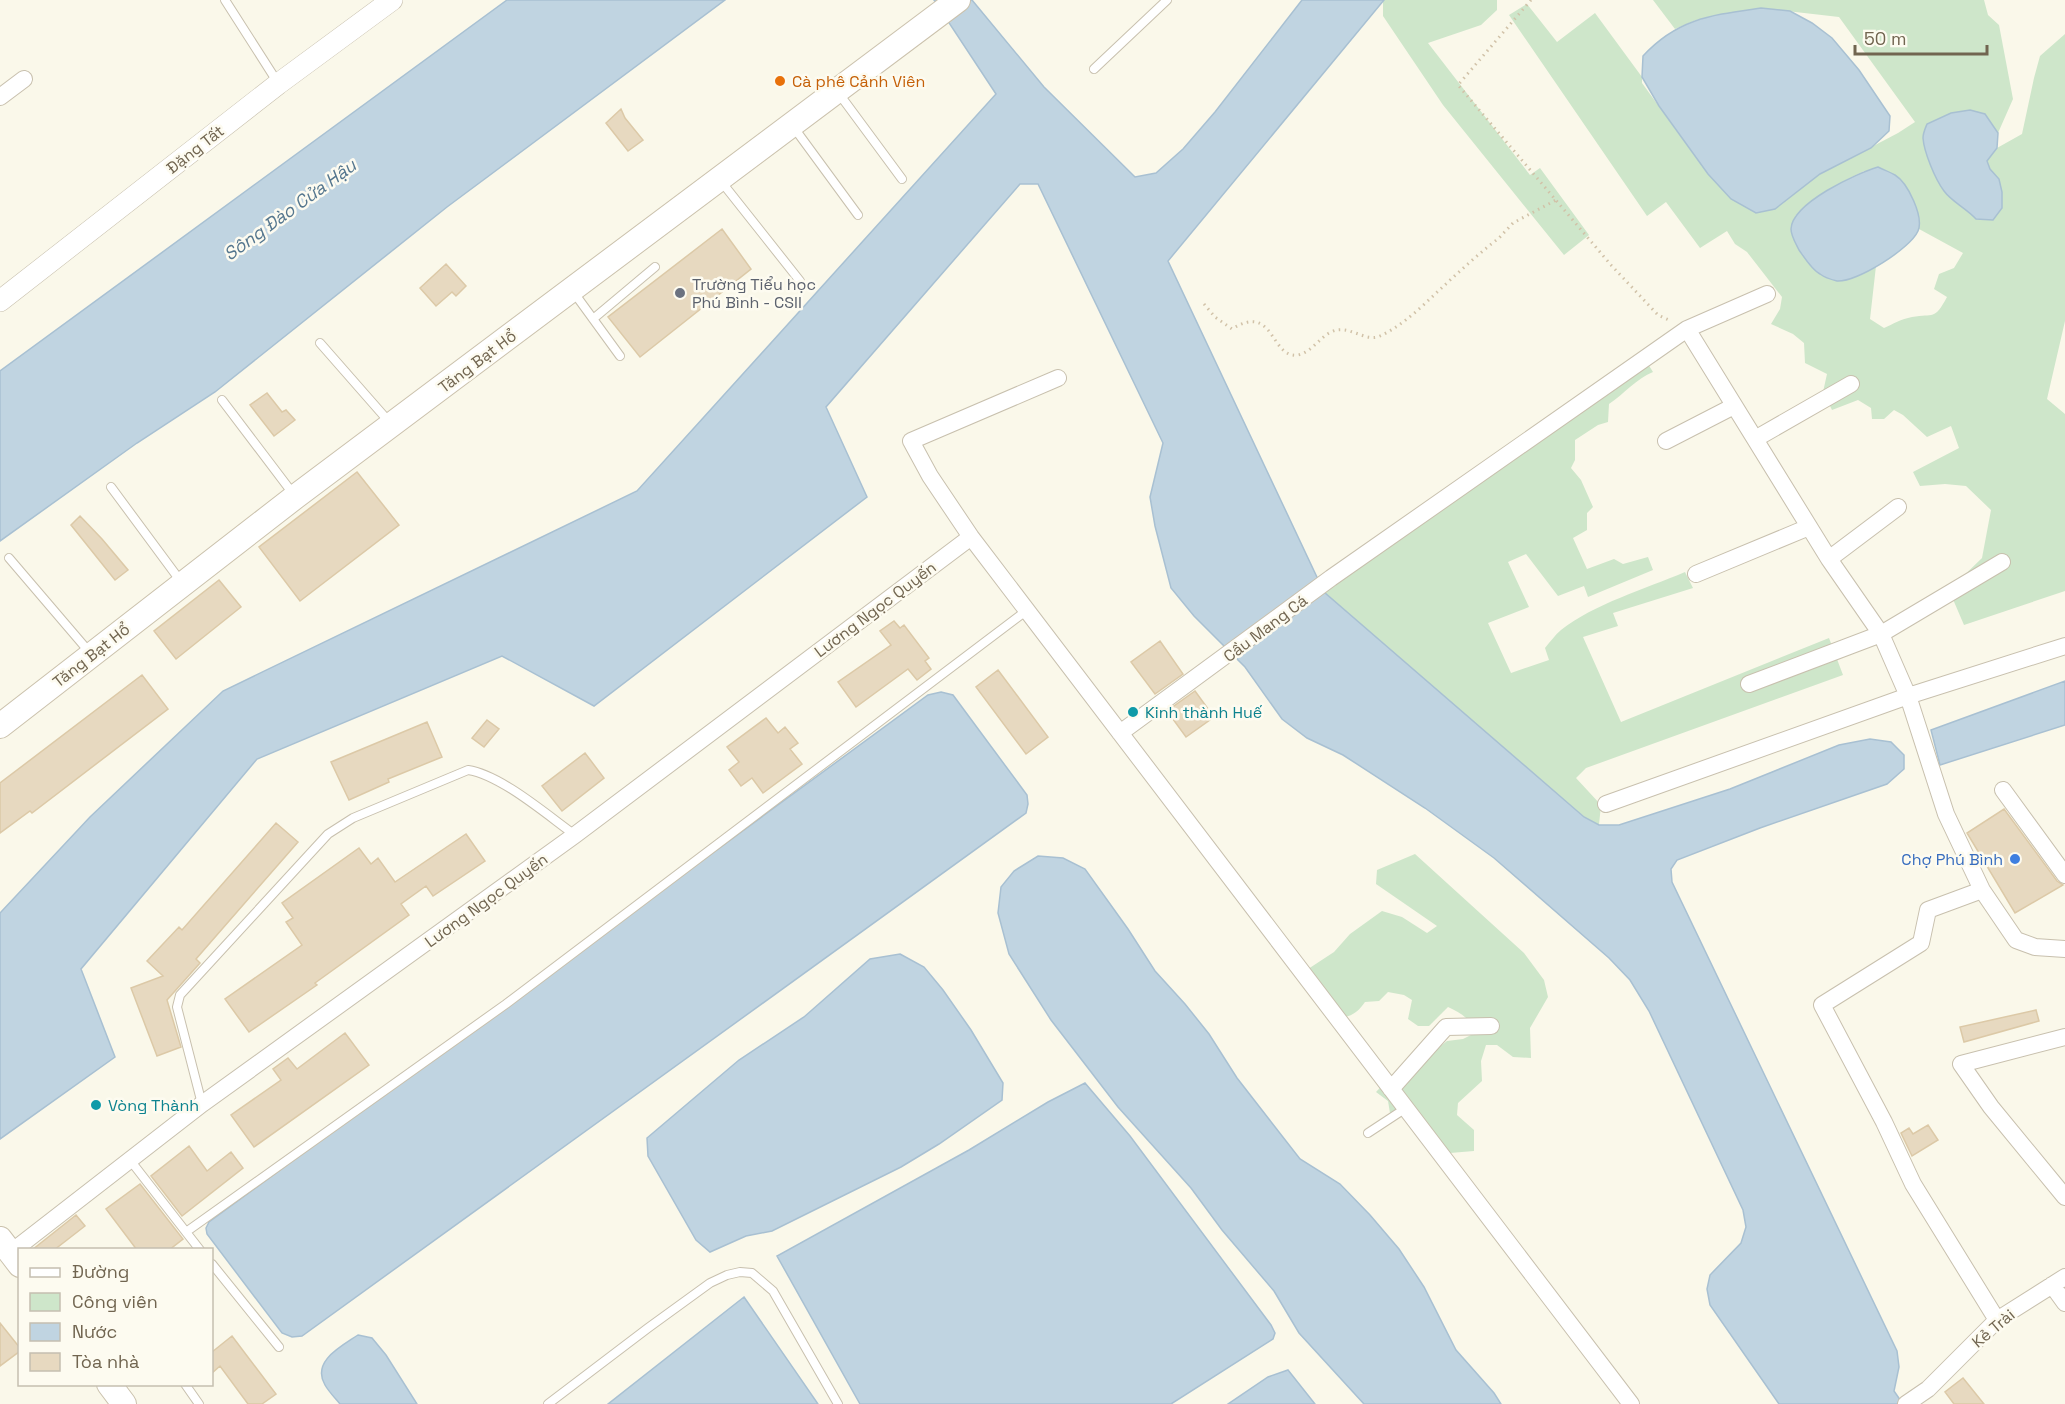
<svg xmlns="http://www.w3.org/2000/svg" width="2065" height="1404" font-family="'Space Grotesk',sans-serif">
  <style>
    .green { fill: #cee6ca; fill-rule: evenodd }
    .water { fill: #c0d4e1; stroke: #a8c0d2; stroke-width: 1.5 }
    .building { fill: #e7d9c0; stroke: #dcc9a7; stroke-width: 1.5 }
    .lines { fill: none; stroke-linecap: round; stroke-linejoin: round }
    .service-casing { stroke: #c8c0ae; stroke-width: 10 }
    .minor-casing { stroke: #c8c0ae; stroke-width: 18 }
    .tertiary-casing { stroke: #c8c0ae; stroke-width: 22 }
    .secondary-casing { stroke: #cbc2ad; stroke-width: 26 }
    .path { stroke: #d1c2a8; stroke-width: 3; stroke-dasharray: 1.5 4.5; stroke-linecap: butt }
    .service { stroke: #fff; stroke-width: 8 }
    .minor { stroke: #fff; stroke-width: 16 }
    .tertiary { stroke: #fff; stroke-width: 21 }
    .secondary { stroke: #fff; stroke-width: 24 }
    .food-dot { fill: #e8710a; stroke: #fdfbf0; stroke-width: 2 }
    .worship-dot { fill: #6b7280; stroke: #fdfbf0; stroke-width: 2 }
    .culture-dot { fill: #0f9aa8; stroke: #fdfbf0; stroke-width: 2 }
    .shop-dot { fill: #3f7fe0; stroke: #fdfbf0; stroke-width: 2 }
    .labels { text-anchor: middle; stroke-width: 5; stroke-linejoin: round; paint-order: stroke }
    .food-label { font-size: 16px; fill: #c56008; stroke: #fdfbf0; text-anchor: start }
    .street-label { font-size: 16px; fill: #716550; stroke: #fdfbf0 }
    .worship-label { font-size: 16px; fill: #5b616d; stroke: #fdfbf0; text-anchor: start }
    .culture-label { font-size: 16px; fill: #0d838f; stroke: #fdfbf0; text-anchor: start }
    .shop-label { font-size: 16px; fill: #366cbe; stroke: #fdfbf0; text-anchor: end }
    .water-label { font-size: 18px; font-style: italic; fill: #54768e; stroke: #fdfbf0 }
  </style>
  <rect width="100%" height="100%" fill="#faf8ea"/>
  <path class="green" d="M1383,0H1497V10L1481,25L1428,43L1530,175L1540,168L1589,235L1564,255L1443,105L1383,16Z
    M1653,0H1984L1988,15L1999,25L2013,99L1998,133L1985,114L1927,154L1943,190L1967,209L1999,179L1990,169L1987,161L1997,148L2022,134L2034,78L2040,56L2065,34V321L2047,399L2065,414V591L1964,625L1949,590L1982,558L1991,510L1966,486L1945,484L1920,486L1913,472L1959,448L1951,426L1927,437L1903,415L1894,410L1884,419H1872L1871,408L1858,400L1832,410L1823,392L1827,374L1805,363L1804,343L1793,334L1771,324L1780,309L1782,297L1747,252L1735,244L1727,231L1700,248L1666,202L1647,216L1509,15L1527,4L1557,42L1595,13L1642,77V83L1708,174L1775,209L1820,174L1898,133L1915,122L1839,17L1761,8L1696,20L1675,29ZM1864,171L1919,216V229L1963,253L1954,268L1939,274L1934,289L1947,297C1934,321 1934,313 1912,317C1901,319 1893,324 1884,328L1870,319L1876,266L1859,276L1795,216C1817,198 1838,183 1864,171Z
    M1646,361L1653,372C1637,378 1624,394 1609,404L1608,422L1598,425L1575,440V460L1571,468L1581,480L1593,507L1587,513V530L1573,538L1587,569L1614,559L1623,564L1648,557L1653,570L1588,597L1584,586L1558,596L1526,554L1508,562L1529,607L1488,623L1511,673L1549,660L1545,648C1550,642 1555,635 1561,630C1594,604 1645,589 1685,572L1693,588L1613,613L1618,626L1583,637L1621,722L1829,638L1843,675L1586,768L1576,778L1601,805L1599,825L1584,817L1324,592Z
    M1415,854L1524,953L1544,980L1548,997L1530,1028L1531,1058L1513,1057L1497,1045H1486L1481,1061L1482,1081L1458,1103L1457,1115L1474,1130V1151L1450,1153L1432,1136L1415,1135L1413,1117L1390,1113L1388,1101L1376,1092L1392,1075L1433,1052L1447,1041L1463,1039L1475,1033C1471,1019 1461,1013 1448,1007L1429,1026H1418L1408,1019L1412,1000L1404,995L1388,992L1379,1001L1365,1002C1354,1018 1345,1018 1326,1018L1302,973L1334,952L1350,934L1382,911L1402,917L1427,933L1437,926L1376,884L1377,870Z"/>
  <path class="water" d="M507,0H725L447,207L215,392L137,443L0,541V371Z
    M934,0H972L1044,87L1135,177L1156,173L1183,149L1215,112L1302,0H1384L1168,261L1324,592L1584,817L1599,825H1619L1730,789L1839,745L1870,739L1891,742L1904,755V769L1887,784L1760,828L1677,860L1671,869L1672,882L1897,1351L1899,1367L1894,1391L1903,1404H1779L1710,1305L1707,1289L1710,1275L1741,1243L1746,1227L1743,1210L1649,1011L1630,980L1609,958L1494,858L1425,808L1343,755L1307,738L1282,719L1245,667L1194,616L1171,588L1155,526L1150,497L1163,443L1038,184H1020L826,407L867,497L594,706L502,656L257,759L81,969L115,1057L0,1139V913L90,817L223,691L637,491L996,94Z
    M1761,8L1790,11L1812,23L1832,38L1859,70L1890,116L1889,131L1871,148L1820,174L1775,209L1756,213L1731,199L1708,174L1659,106L1642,77L1643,56C1678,18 1713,15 1761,8Z
    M1970,110L1985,114L1998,133L1997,148L1987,161L1990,169L1999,179L2002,192V208L1993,220L1976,219C1966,208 1952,202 1944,191C1935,179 1924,152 1923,138C1923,133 1925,129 1927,124L1951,113Z
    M1878,167C1884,170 1890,172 1895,175C1908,183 1924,217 1918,231C1910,249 1857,282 1837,281C1833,280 1824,277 1820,274C1812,270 1804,257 1799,250C1796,244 1791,236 1791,229C1792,203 1857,173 1878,167Z
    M2065,681V725L1940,765L1931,730Z
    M941,692L953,695L1027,795L1028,804L1026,813L302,1336L292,1337L282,1333L207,1234L206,1228L209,1222L928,695Z
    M1038,856L1063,858L1085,869L1128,929L1155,971L1185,1004L1209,1034L1237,1078L1300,1159L1340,1184L1370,1215L1399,1249L1424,1287L1456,1350L1494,1393L1501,1404H1364L1299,1333L1274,1291L1222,1230L1191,1188L1118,1107L1051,1020L1009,954L998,913L1001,887L1014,871Z
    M900,954L924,967L943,990L971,1030L1003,1083L1002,1100L939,1144L901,1167L772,1231L746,1236L710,1252L696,1240L648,1156L647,1138L739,1060L804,1017L870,959Z
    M1085,1083L1130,1136L1271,1325L1275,1333L1273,1339L1171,1404H860L777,1256L969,1150L1048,1102Z
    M744,1297L818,1404H608Z
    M358,1335L372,1338L386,1355L417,1404H340C335,1398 329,1392 325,1385C311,1361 342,1346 358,1335Z
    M1288,1370L1315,1404H1228L1268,1377Z"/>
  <path class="building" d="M621,109L625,118L643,140L628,151L606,123Z
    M722,229L751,269L640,357L608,317Z
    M446,264L466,286L456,296L452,292L436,306L420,288Z
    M267,393L282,412L286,410L295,420L274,436L250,405Z
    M357,472L399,525L300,601L259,547Z
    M80,516L102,539L128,570L115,580L71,525Z
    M219,580L241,607L176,659L154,631Z
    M894,621L900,628L904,625L929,658L925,661L931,669L917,680L908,669L856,707L838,682L891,645L880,631Z
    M1160,641L1183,674L1155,694L1131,662Z
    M998,670L1048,737L1026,754L976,687Z
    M142,675L168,709L32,813L30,811L0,833V783Z
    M1195,691L1214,717L1186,737L1167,711Z
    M766,718L778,733L785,727L798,743L790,749L802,764L763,793L752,778L741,786L729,770L739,762L727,747Z
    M487,720L499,729L484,747L472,738Z
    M427,722L442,757L388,779L389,782L349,800L331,762Z
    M585,753L604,778L562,811L542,786Z
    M2004,809L2057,881L2063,885L2015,913L1967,833Z
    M276,823L298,842L196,959L200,963L167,1000L181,1047L157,1056L131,988L163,976L147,961L179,927L182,930Z
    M466,834L485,861L433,896L426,886L401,904L409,915L315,983L317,985L249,1032L225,999L302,945L286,922L293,918L282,903L359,848L371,864L378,858L395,882Z
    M2036,1010L2039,1021L1964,1042L1960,1027Z
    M345,1033L369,1065L254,1147L231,1115L281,1080L273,1069L288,1058L297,1069Z
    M1928,1125L1938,1140L1912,1156L1901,1133L1909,1128L1913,1134Z
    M189,1146L207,1171L231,1152L243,1168L182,1216L151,1176Z
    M140,1184L183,1239L169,1250H137L106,1209Z
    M76,1215L85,1226L54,1250H32Z
    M0,1323L20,1348V1351L0,1366Z
    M232,1336L276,1394L262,1404H248L220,1366L212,1373V1352Z
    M1963,1378L1984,1404H1954L1945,1392Z"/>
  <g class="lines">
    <defs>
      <path id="service" d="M225,0L278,83
        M1094,69L1167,0
        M837,91L902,179
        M792,125L858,215
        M720,180L800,281
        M572,290L620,356
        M593,319L655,267
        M320,343L391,424
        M222,400L294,495
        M111,487L182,583
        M9,558L91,654
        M202,1104L177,1007L180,995L328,834L353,818L468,770C501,775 547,815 575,835
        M1368,1133L1406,1108
        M130,1160L200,1250
        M186,1232L506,1004L1026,611
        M212,1264L279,1347
        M185,1384L199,1404
        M548,1404L648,1328L710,1283L727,1275L740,1272L752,1273L773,1291L838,1404"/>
      <path id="minor" d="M0,97L24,79
        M1687,329L1829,559L1881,634L1908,696L1946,814L1982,890L2016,940L2035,947L2065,949
        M1058,378L911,441L930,476L971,537L1631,1404
        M1755,439L1851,384
        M1666,441L1734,406
        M1829,559L1898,507
        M1696,574L1809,527
        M1749,684L1881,634L2002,562
        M1120,733L1331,578L1687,329L1767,294
        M2003,790L2065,875
        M1606,804L1908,696L2065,646
        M1982,890L1928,910L1921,943L1822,1005L1884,1122L1913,1184L1997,1320
        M2065,1037L1961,1064L1991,1107L2065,1197
        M1391,1089L1446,1027L1491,1026
        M10,1253L202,1104L575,835L971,537
        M2052,1285L2065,1303
        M1906,1404L1928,1389L1997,1320L2065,1277"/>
      <path id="tertiary" d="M0,301L278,84L392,0"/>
      <path id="secondary" d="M0,726L295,497L958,0
        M0,1239L20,1265
        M109,1384L124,1404"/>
    </defs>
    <use href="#service" class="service-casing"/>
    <use href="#minor" class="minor-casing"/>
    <use href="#tertiary" class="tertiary-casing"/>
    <use href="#secondary" class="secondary-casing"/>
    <path class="path" d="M1531,0L1458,85L1611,265L1658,315L1669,320
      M1204,304L1215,317L1232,329C1275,302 1270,359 1298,355C1312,352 1320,337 1331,332C1348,323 1365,343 1380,336C1406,324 1426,302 1447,283C1464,267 1481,252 1499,238L1513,223L1556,200"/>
    <use href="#service" class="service"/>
    <use href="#minor" class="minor"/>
    <use href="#tertiary" class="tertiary"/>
    <use href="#secondary" class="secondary"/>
  </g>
  <circle class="food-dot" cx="780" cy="81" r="6"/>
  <circle class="worship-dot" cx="680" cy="293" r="6"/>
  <g class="culture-dot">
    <circle cx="1133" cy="712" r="6"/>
    <circle cx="96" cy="1105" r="6"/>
  </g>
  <circle class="shop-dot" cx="2015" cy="859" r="6"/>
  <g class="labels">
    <g class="food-label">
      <text x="792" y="87">Cà phê Cảnh Viên</text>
    </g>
    <g class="street-label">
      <text transform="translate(195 149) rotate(-38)" y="6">Đặng Tất</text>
      <text transform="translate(477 361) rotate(-37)" y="6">Tăng Bạt Hổ</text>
      <text transform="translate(875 609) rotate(-37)" y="6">Lương Ngọc Quyến</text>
      <text transform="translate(1265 628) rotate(-37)" y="6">Cầu Mang Cá</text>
      <text transform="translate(91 655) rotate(-38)" y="6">Tăng Bạt Hổ</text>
      <text transform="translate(486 900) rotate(-36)" y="6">Lương Ngọc Quyến</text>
      <text transform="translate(1993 1328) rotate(-40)" y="6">Kẻ Trài</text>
    </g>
    <g class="worship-label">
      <text x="692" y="290">Trường Tiểu học<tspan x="692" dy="18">Phú Bình - CSII</tspan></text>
    </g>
    <g class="culture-label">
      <text x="1145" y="718">Kinh thành Huế</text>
      <text x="108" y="1111">Vòng Thành</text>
    </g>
    <g class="shop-label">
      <text x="2003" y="865">Chợ Phú Bình</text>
    </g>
    <g class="water-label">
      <text transform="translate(290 210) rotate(-36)" y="6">Sông Đào Cửa Hậu</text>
    </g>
  </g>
  <rect x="18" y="1248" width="195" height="138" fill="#fdfbf0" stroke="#c5bfb0" stroke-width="1.5"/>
  <rect x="30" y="1268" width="30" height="9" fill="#ffffff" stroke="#c5bfb0" stroke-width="1.5"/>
  <text x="72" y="1278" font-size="18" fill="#716550">Đường</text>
  <rect x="30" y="1293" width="30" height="18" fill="#cee6ca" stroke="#c5bfb0" stroke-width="1.5"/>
  <text x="72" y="1308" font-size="18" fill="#716550">Công viên</text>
  <rect x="30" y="1323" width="30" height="18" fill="#c0d4e1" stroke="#c5bfb0" stroke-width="1.5"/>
  <text x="72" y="1338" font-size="18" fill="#716550">Nước</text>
  <rect x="30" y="1353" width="30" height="18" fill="#e7d9c0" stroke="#c5bfb0" stroke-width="1.5"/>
  <text x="72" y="1368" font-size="18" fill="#716550">Tòa nhà</text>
  <path d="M1855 45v9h132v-9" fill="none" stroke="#716550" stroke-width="3"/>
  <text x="1864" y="45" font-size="18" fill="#716550" stroke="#fdfbf0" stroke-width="4.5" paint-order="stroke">50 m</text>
</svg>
